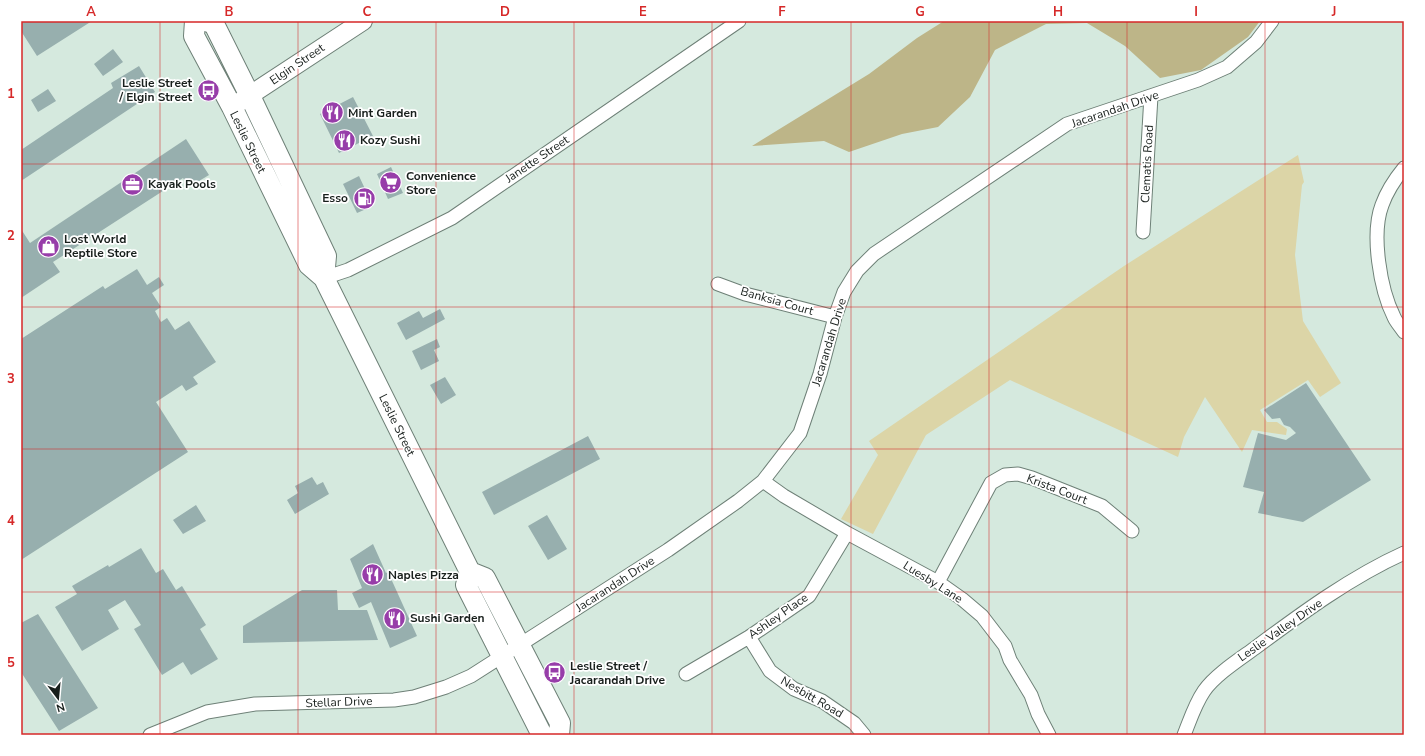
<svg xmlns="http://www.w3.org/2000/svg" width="1425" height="756" font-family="'Nunito Sans',sans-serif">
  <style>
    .green { fill: #dcd5a7 }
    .forest { fill: #bdb588 }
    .building { fill: #97afae }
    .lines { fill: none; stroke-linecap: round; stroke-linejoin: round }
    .street-casing { stroke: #6e8077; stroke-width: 15 }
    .secondary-casing { stroke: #6e8077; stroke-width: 20 }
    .primary-casing { stroke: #6e8077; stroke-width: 22 }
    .street { stroke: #fff; stroke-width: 13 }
    .secondary { stroke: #fff; stroke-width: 18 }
    .primary { stroke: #fff; stroke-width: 20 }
    .grid { fill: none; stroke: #d62828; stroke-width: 1; stroke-opacity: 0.55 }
    .labels { text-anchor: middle; stroke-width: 3.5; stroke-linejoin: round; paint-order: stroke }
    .street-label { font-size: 12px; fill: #181f1c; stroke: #fff }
    .poi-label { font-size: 12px; font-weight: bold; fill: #181f1c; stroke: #fff; text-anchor: start }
    .neatline { fill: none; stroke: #d62828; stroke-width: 1.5 }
    .grid-label { font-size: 13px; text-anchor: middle; font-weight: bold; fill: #d62828 }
  </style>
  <rect width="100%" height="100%" fill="#d5e9de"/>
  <path class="green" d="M1298,155L1304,182L1302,185L1295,255L1303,321L1341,383L1320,397L1308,380L1260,410L1267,422H1277L1287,429L1286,435L1252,430L1242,452L1205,397L1184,437L1178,457L1010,380L926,435L873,534L841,519L878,455L869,441L1124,266Z"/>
  <path class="forest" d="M944,21H1260L1248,37L1201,70L1160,78L1125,46L1087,23L1046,24L995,50L970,97L938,127L902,134L849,152L824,141L752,146L869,74L917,38Z"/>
  <path class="building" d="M21,21H92L37,56L21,31Z
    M113,49L123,62L103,76L94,64Z
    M139,66L155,92L21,181V150L113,88L111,83Z
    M48,89L56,101L38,112L31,100Z
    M353,97L373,136L339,153L320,114Z
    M186,139L209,175L189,187L183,178L53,262L60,272L21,298V229L30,243Z
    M391,167L403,193L388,199L377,174Z
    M359,176L373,206L357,213L343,184Z
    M137,269L147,285L159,277L164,285L152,293L161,307L155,311L161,322L167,318L175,330L189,321L216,362L193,377L198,384L186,391L182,385L156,402L188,452L21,560V339L103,286L105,289Z
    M440,309L445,319L406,340L397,323L419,311L423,318Z
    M437,339L440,347L434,350L439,361L421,370L412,351Z
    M445,377L456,395L441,404L430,385Z
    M1306,383L1371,480L1303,522L1258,513L1264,492L1243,487L1258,433L1286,440L1296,433L1290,427L1284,425L1280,418L1272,419L1264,410Z
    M588,436L600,459L494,515L482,492Z
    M312,477L317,485L323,482L329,494L295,514L287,500L298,493L295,486Z
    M196,505L206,521L183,534L173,520Z
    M547,515L567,549L548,560L528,526Z
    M373,544L386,573L388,572L417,636L390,648L371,602L359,608L352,593L362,588L350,559Z
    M141,548L156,573L163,569L176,590L182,586L206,625L200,629L218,659L191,675L183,662L162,675L134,629L141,625L125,600L108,610L119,629L82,651L55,607L77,594L72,586L108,565L109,567Z
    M302,590H337L338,610H367L378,640L243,643V626Z
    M38,614L98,708L59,731L21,672V623Z"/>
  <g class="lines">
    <defs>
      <path id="street" d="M1404,168C1395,179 1387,191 1382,205C1371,234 1380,289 1394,317C1396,322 1401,327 1404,332
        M1143,232L1151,96
        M324,278L348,270L452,218L739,21
        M718,284L745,294L835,317
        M763,481L784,496L847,533L938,582L962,599L982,616L1005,646L1010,660L1031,695L1038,714L1049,735
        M938,582L991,483L1005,475L1018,474L1032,478L1102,506L1132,531
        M749,637L770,671L794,689L822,701L854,723L864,735
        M686,674L749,637L809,596L847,533
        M150,735L207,712L255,704L394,700L414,697L446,687L471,676L668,550L738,501L763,481L800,433L820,374L835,317L844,292L857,271L874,254L1067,124L1198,80L1227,67L1256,42L1272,21
        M1184,735C1190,720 1195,704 1204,691C1215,675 1240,659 1255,648C1302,613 1351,577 1404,553"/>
      <path id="secondary" d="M232,107L363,21"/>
      <path id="primary" d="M195,21L194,36L232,107L309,265L324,278L470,572L485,578L560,723L559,735
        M206,21L214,24L250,96L326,256L324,278
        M470,572L466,585L542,735"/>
    </defs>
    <use href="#street" class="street-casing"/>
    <use href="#secondary" class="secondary-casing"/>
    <use href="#primary" class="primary-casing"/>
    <use href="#street" class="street"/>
    <use href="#secondary" class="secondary"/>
    <use href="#primary" class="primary"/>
  </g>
  <path class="grid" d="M160,21V735M298,21V735M436,21V735M574,21V735M712,21V735M851,21V735M989,21V735M1127,21V735M1265,21V735M21,164H1404M21,307H1404M21,449H1404M21,592H1404"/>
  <defs>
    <symbol id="bus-disc" viewBox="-11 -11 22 22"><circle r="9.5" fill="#973da9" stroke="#fff"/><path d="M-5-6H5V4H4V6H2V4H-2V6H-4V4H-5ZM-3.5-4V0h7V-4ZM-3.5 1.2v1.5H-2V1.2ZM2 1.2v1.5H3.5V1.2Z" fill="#fff"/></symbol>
    <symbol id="restaurant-disc" viewBox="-11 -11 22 22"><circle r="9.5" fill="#973da9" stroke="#fff"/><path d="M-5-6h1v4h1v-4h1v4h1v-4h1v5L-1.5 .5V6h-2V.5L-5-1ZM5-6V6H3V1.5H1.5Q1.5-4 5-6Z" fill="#fff"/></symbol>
    <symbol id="supermarket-disc" viewBox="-11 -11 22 22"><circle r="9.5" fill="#973da9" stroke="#fff"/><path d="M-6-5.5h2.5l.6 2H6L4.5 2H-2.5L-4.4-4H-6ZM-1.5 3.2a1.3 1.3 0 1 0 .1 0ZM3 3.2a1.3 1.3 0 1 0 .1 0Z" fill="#fff"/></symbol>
    <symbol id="office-disc" viewBox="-11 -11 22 22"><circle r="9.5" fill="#973da9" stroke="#fff"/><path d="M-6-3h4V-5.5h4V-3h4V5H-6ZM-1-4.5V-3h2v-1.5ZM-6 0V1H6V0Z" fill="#fff"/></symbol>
    <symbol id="fuel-disc" viewBox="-11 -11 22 22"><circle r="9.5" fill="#973da9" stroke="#fff"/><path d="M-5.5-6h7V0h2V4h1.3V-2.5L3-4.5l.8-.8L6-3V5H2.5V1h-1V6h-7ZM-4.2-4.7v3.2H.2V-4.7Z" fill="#fff"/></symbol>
    <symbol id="shop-disc" viewBox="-11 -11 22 22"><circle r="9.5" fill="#973da9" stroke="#fff"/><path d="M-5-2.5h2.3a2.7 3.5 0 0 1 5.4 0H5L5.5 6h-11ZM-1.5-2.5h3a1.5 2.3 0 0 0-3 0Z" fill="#fff"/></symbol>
  </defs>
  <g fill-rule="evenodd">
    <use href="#bus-disc" x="196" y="78" width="25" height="25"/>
    <use href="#restaurant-disc" x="320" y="100" width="25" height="25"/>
    <use href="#restaurant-disc" x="332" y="128" width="25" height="25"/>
    <use href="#supermarket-disc" x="378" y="170" width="25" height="25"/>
    <use href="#office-disc" x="120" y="172" width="25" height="25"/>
    <use href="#fuel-disc" x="352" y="186" width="25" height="25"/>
    <use href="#shop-disc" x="36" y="234" width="25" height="25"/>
    <use href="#restaurant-disc" x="360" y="562" width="25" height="25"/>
    <use href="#restaurant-disc" x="382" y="606" width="25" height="25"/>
    <use href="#bus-disc" x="542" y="660" width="25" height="25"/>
  </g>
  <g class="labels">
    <g class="street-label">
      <text transform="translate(297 64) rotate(-34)" y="4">Elgin Street</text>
      <text transform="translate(1115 109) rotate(-19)" y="4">Jacarandah Drive</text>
      <text transform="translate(248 142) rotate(64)" y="4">Leslie Street</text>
      <text transform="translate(537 159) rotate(-34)" y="4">Janette Street</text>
      <text transform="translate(1147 164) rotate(-87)" y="4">Clematis Road</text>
      <text transform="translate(777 301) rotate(16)" y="4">Banksia Court</text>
      <text transform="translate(829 342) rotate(-73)" y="4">Jacarandah Drive</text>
      <text transform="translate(397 425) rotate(64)" y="4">Leslie Street</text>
      <text transform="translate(1057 489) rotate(21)" y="4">Krista Court</text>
      <text transform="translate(933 582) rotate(32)" y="4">Luesby Lane</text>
      <text transform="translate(615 584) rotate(-33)" y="4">Jacarandah Drive</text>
      <text transform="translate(778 616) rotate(-35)" y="4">Ashley Place</text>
      <text transform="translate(1280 630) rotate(-35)" y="4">Leslie Valley Drive</text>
      <text transform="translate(812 697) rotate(30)" y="4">Nesbitt Road</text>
      <text transform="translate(339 702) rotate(-2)" y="4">Stellar Drive</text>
    </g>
    <g class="poi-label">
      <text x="192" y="87" text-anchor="end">Leslie Street<tspan x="192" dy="14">/ Elgin Street</tspan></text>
      <text x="348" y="117">Mint Garden</text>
      <text x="360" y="144">Kozy Sushi</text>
      <text x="406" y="180">Convenience<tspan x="406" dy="14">Store</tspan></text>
      <text x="148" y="188">Kayak Pools</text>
      <text x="348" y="202" text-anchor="end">Esso</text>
      <text x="64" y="243">Lost World<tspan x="64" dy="14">Reptile Store</tspan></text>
      <text x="388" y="579">Naples Pizza</text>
      <text x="410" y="622">Sushi Garden</text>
      <text x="570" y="670">Leslie Street /<tspan x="570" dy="14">Jacarandah Drive</tspan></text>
    </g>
  </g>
  <rect width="1425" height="756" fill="none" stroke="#ffffff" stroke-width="44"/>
  <g transform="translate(58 698) rotate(164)" stroke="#ffffff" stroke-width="3" paint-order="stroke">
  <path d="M0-3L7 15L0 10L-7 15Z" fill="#181f1c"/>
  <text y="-6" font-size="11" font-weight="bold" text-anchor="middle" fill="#181f1c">N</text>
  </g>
  <rect x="22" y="22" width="1381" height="712" class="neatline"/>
  <g class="grid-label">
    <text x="91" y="16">A</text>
    <text x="229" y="16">B</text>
    <text x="367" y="16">C</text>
    <text x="505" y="16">D</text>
    <text x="643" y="16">E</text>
    <text x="782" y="16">F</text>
    <text x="920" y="16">G</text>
    <text x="1058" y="16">H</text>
    <text x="1196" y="16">I</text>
    <text x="1334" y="16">J</text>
    <text x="11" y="98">1</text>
    <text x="11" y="240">2</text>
    <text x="11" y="383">3</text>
    <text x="11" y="525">4</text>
    <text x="11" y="667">5</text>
  </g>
</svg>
